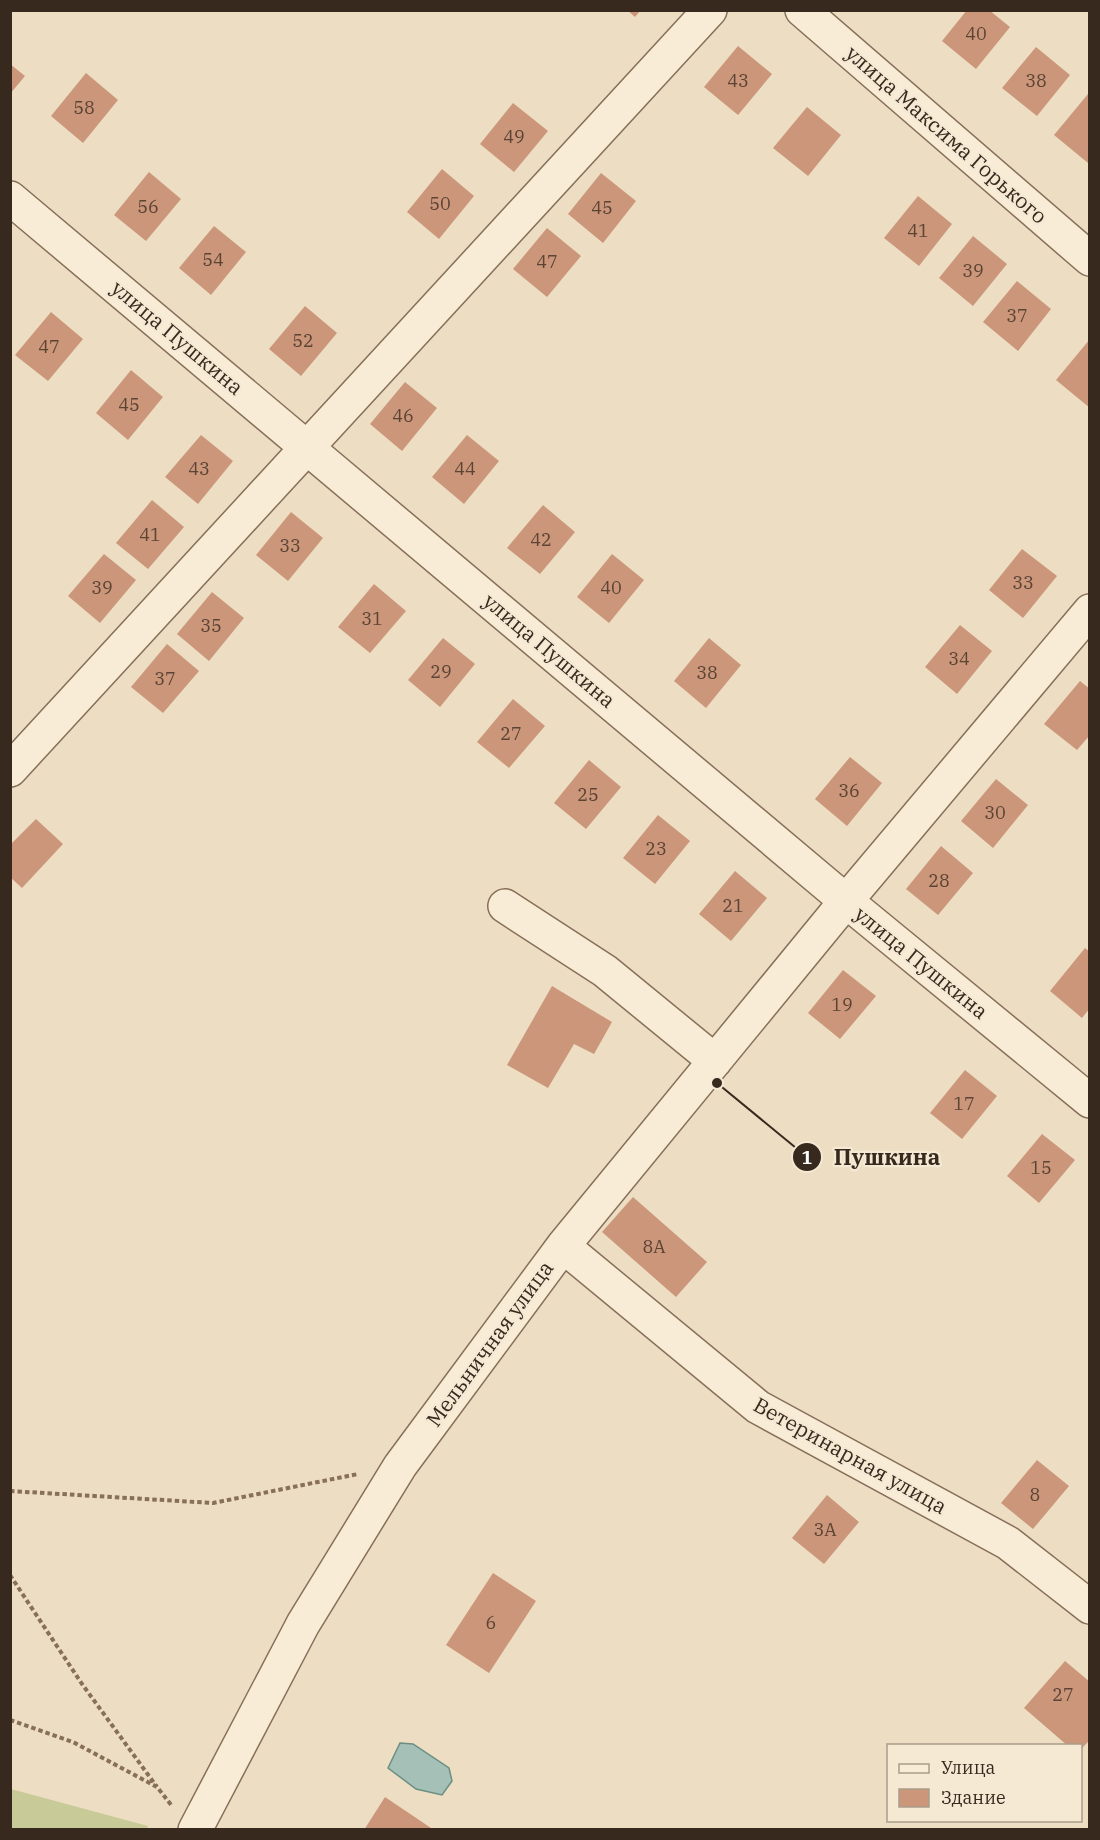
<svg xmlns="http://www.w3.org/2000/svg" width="1100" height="1840" font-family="'IBM Plex Serif',serif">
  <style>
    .green { fill: #c8cb97 }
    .water { fill: #a5c0b7; stroke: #6c8e84; stroke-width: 1.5 }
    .building { fill: #cb967a }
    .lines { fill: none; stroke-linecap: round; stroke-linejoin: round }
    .minor-casing { stroke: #876f5a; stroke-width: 36 }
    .path { stroke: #876f5a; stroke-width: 4; stroke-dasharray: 4.5 3; stroke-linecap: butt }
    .minor { stroke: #f8ecd6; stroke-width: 33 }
    .labels { text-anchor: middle; stroke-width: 4.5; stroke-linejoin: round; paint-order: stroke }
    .number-label { font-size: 18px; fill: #5c4435 }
    .street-label { font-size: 21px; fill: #37291e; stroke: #f5e9d3 }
    .leader { fill: none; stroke: #37291e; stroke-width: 2 }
    .callout-dot { fill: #37291e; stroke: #f5e9d3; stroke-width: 2 }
    .mark-label { font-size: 18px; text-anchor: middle; font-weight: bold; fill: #fff }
    .callout-label { font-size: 22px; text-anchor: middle; font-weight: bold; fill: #37291e; stroke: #f5e9d3; stroke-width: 4.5; stroke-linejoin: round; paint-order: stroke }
  </style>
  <rect width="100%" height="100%" fill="#eddec3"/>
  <path class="green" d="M11,1789L148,1826L146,1830L11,1829Z"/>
  <path class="water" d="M400,1743L413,1744L449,1768L452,1781L442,1795L416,1789L388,1768Z"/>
  <path class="building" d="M627,10H641L635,17Z
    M967,10H989L1010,27L976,69L942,41Z
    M738,46L772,74L738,115L704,87Z
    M1036,47L1070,75L1037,116L1002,88Z
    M10,64L25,76L10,94Z
    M86,73L118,100L83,143L51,116Z
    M1088,94L1090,95L1088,163L1054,135Z
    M513,103L548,131L514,172L480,144Z
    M807,107L841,135L808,176L773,148Z
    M442,169L474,196L439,239L407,212Z
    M149,172L181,199L146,241L114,215Z
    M601,173L636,201L603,243L568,214Z
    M918,196L952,224L919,266L884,238Z
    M214,226L246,252L211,295L179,268Z
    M547,228L581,256L547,297L513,269Z
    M973,236L1007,264L973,306L939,278Z
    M1017,281L1051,309L1018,351L983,322Z
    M305,306L337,333L301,376L269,349Z
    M51,312L83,339L48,381L15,355Z
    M1090,339V408L1056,380Z
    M131,370L163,397L128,440L96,413Z
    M405,382L437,408L402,451L370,424Z
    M201,435L233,461L198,504L165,477Z
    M467,435L499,461L464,504L432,477Z
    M152,500L184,527L148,569L116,543Z
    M543,505L575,532L540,574L507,548Z
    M291,512L323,538L288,581L256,555Z
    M1022,549L1057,576L1023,618L989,590Z
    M104,554L136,580L100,623L68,596Z
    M612,554L644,580L609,623L577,597Z
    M374,584L406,611L370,653L338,627Z
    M212,592L244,618L209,661L177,634Z
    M960,625L992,651L957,694L925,667Z
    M443,638L475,664L440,707L408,680Z
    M709,638L741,665L706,708L674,681Z
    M167,644L199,671L163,713L131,687Z
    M1080,681L1090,689V735L1077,750L1044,724Z
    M513,699L545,726L509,768L477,742Z
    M850,757L882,783L847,826L815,799Z
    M589,760L621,787L586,829L554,803Z
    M996,779L1028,805L993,848L961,821Z
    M658,815L690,841L655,884L623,858Z
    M36,819L63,844L22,888L10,877V845Z
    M941,846L973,873L938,915L906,889Z
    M735,871L767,898L731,941L699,914Z
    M1085,948L1090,952V1008L1082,1018L1050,991Z
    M843,970L876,996L840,1039L808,1013Z
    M552,986L612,1022L594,1054L574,1044L548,1088L507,1065Z
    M965,1070L997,1096L962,1139L930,1113Z
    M1042,1134L1075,1160L1039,1203L1007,1176Z
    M633,1197L707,1262L676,1297L602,1232Z
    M1037,1460L1069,1486L1033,1529L1001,1503Z
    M827,1495L859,1522L824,1564L792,1538Z
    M493,1573L536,1601L489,1673L446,1645Z
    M1065,1661L1090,1682V1740L1080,1750V1746H1068L1024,1708Z
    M385,1797L434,1830H364Z"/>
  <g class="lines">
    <defs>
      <path id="minor" d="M802,10L1090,259
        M10,198L846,901L1090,1101
        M10,770L710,10
        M505,906L605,971L715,1061
        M563,1246L758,1407L1008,1543L1090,1607
        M195,1830L303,1624L400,1466L563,1246L846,901L1090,611"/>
    </defs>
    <use href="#minor" class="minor-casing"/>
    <path class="path" d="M10,1491L213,1503L358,1474
      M10,1575L82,1684L157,1787
      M10,1720L73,1742L157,1787L172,1806"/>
    <use href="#minor" class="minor"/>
  </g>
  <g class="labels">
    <g class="number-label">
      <text x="976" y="40">40</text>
      <text x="738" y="87">43</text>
      <text x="1036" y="87">38</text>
      <text x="84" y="114">58</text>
      <text x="514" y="143">49</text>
      <text x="440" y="210">50</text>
      <text x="148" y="213">56</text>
      <text x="602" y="214">45</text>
      <text x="918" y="237">41</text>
      <text x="213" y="266">54</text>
      <text x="547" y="268">47</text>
      <text x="973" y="277">39</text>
      <text x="1017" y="322">37</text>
      <text x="303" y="347">52</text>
      <text x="49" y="353">47</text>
      <text x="129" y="411">45</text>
      <text x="403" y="422">46</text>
      <text x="199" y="475">43</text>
      <text x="465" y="475">44</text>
      <text x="150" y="541">41</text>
      <text x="541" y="546">42</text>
      <text x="290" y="552">33</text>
      <text x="1023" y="589">33</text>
      <text x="102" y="594">39</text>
      <text x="611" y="594">40</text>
      <text x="372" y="625">31</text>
      <text x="211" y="632">35</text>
      <text x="959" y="665">34</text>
      <text x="441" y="678">29</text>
      <text x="707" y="679">38</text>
      <text x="165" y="685">37</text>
      <text x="511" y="740">27</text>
      <text x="849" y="797">36</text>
      <text x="588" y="801">25</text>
      <text x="995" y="819">30</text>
      <text x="656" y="855">23</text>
      <text x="939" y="887">28</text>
      <text x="733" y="912">21</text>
      <text x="842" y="1011">19</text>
      <text x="964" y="1110">17</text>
      <text x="1041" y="1174">15</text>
      <text x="654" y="1253">8А</text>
      <text x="1035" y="1501">8</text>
      <text x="825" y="1536">3А</text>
      <text x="491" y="1629">6</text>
      <text x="1063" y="1701">27</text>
    </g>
    <g class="street-label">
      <text transform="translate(946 135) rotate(41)" y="7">улица Максима Горького</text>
      <text transform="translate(177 338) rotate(40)" y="7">улица Пушкина</text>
      <text transform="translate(549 651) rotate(40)" y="7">улица Пушкина</text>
      <text transform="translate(921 963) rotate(39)" y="7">улица Пушкина</text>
      <text transform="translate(490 1344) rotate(-54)" y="7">Мельничная улица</text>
      <text transform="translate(850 1456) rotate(29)" y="7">Ветеринарная улица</text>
    </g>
  </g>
  <path class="leader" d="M717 1083L807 1157"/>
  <g class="callout-dot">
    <circle cx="717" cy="1083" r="6"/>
    <circle cx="807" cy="1157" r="15"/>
  </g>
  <g class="mark-label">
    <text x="807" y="1164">1</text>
  </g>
  <g class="callout-label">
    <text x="887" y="1165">Пушкина</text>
  </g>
  <rect width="1100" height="1840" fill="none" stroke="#37291e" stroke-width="24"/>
  <rect x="887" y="1744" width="195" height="78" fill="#f5e9d3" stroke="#a99c8b" stroke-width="1.5"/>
  <rect x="899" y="1764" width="30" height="9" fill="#f8ecd6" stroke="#a99c8b" stroke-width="1.5"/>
  <text x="941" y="1774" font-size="18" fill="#37291e">Улица</text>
  <rect x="899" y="1789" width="30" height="18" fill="#cb967a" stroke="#a99c8b" stroke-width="1.5"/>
  <text x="941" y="1804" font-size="18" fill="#37291e">Здание</text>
</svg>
